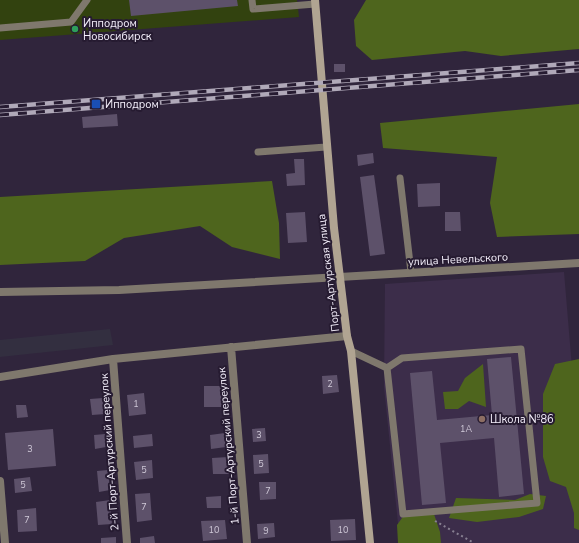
<svg xmlns="http://www.w3.org/2000/svg" width="579" height="543" font-family="'Nunito Sans',sans-serif">
  <style>
    .industrial { fill: #332f40 }
    .built { fill: #3c2d4a }
    .green { fill: #32420f }
    .forest { fill: #4e651d }
    .building { fill: #5d516a }
    .lines { fill: none; stroke-linecap: round; stroke-linejoin: round }
    .path { stroke: #888092; stroke-width: 2; stroke-dasharray: 2 3; stroke-linecap: butt }
    .lane { stroke: #7f786d; stroke-width: 7 }
    .street { stroke: #7f786d; stroke-width: 8 }
    .secondary { stroke: #b0a492; stroke-width: 8 }
    .rail-casing { stroke: #b0a9b9; stroke-width: 4.5 }
    .rail { stroke: #261b31; stroke-width: 3; stroke-dasharray: 9; stroke-linecap: butt }
    .leisure-dot { fill: #2e9e5b; stroke: #261b31; stroke-width: 1.5 }
    .transit-dot { fill: #1a4fb4; stroke: #261b31; stroke-width: 1.5 }
    .education-dot { fill: #8d6e63; stroke: #261b31; stroke-width: 1.5 }
    .labels { text-anchor: middle; stroke-width: 4; stroke-linejoin: round; paint-order: stroke }
    .number-label { font-size: 9px; fill: #d0c9d8 }
    .poi-label { font-size: 11px; fill: #f6f1fd; stroke: #261b31; text-anchor: start }
    .street-label { font-size: 11px; fill: #f6f1fd; stroke: #261b31 }
  </style>
  <rect width="100%" height="100%" fill="#30253c"/>
  <path class="industrial" d="M110,329L113,345L0,357V340Z"/>
  <path class="built" d="M564,272L579,451V543H400L384,387L385,284Z"/>
  <path class="green" d="M0,0H297L299,17L0,40Z"/>
  <path class="forest" d="M366,0H579V49L501,56L465,51L372,60L356,46L354,20Z
    M579,104V234L497,237L490,203L497,157L383,148L380,123Z
    M272,181L279,223L280,259L232,247L200,226L124,238L85,261L0,265V197Z
    M579,359V530L574,528V513L566,487L550,481L543,457V394L555,364Z
    M483,364L486,407L469,401L458,409H445L443,392L458,391L465,378Z
    M530,494L546,496L543,509L519,517L477,522L449,518L456,498L515,500Z
    M407,511L434,514L440,532L441,543H398L397,525Z"/>
  <path class="building" d="M129,0H237L238,6L131,16Z
    M334,64H345V72H334Z
    M117,114L118,126L83,128L82,117Z
    M373,153L374,163L358,166L357,155Z
    M294,159H304L305,185L287,186L286,174L295,173Z
    M374,175L385,254L370,256L360,177Z
    M440,183V206L418,207L417,184Z
    M305,212L307,242L288,243L286,213Z
    M445,212H460L461,231H445Z
    M511,357L524,494L499,497L494,438L440,443L446,503L422,505L410,373L432,371L437,420L492,415L487,359Z
    M337,375L339,392L323,394L322,376Z
    M204,386H222V407H204Z
    M144,393L146,414L129,416L127,395Z
    M103,398L105,414L92,415L90,399Z
    M16,405H26L28,417L17,418Z
    M265,428L266,441L253,442L252,429Z
    M53,429L56,466L8,470L5,433Z
    M225,433L226,447L211,449L210,435Z
    M105,434L106,447L95,449L94,435Z
    M152,434L153,446L134,448L133,436Z
    M268,454L269,473L254,474L253,455Z
    M228,457L229,474H213L212,458Z
    M152,460L153,478L136,480L134,462Z
    M108,470L110,490L99,492L97,471Z
    M30,477L32,491L15,493L14,479Z
    M259,482H276V499L260,500Z
    M150,493L152,520L137,522L135,494Z
    M221,496V508H207L206,497Z
    M110,500L112,524L98,525L96,502Z
    M36,508L37,531L18,532L17,510Z
    M355,519L356,540L331,541L330,520Z
    M225,520L227,539L203,541L201,521Z
    M274,523L275,537L258,539L257,524Z
    M154,536L155,543H140V538Z
    M116,537V543H101V538Z"/>
  <g class="lines">
    <path class="path" d="M435,521L474,543"/>
    <path class="lane" d="M252,0L253,9L315,4
      M0,28L71,22L87,0
      M258,152L326,147
      M400,178L411,272
      M351,351L387,368L403,514L537,503L521,349L402,358L387,368"/>
    <path class="street" d="M0,292L119,290L579,263
      M231,347L247,543
      M113,359L127,543
      M0,377L113,359L347,336
      M0,481L5,543"/>
    <path class="secondary" d="M315,0L334,228L347,336L351,351L370,543"/>
    <defs>
      <path id="rail" d="M0,107L579,63
        M0,115L579,70"/>
    </defs>
    <use href="#rail" class="rail-casing"/>
    <use href="#rail" class="rail"/>
  </g>
  <circle class="leisure-dot" cx="75" cy="29" r="4"/>
  <rect class="transit-dot" x="91" y="99" width="10" height="10" rx="2"/>
  <circle class="education-dot" cx="482" cy="419" r="4"/>
  <g class="labels">
    <g class="number-label">
      <text x="330" y="387">2</text>
      <text x="136" y="407">1</text>
      <text x="466" y="432">1А</text>
      <text x="259" y="438">3</text>
      <text x="30" y="452">3</text>
      <text x="261" y="467">5</text>
      <text x="144" y="473">5</text>
      <text x="23" y="488">5</text>
      <text x="268" y="494">7</text>
      <text x="144" y="510">7</text>
      <text x="27" y="523">7</text>
      <text x="214" y="533">10</text>
      <text x="343" y="533">10</text>
      <text x="266" y="534">9</text>
    </g>
    <g class="poi-label">
      <text x="83" y="27">Ипподром<tspan x="83" dy="13">Новосибирск</tspan></text>
      <text x="105" y="108">Ипподром</text>
      <text x="490" y="423">Школа №86</text>
    </g>
    <g class="street-label">
      <text transform="translate(458 259) rotate(-3)" y="4">улица Невельского</text>
      <text transform="translate(328 273) rotate(-97)" y="4">Порт-Артурская улица</text>
      <text transform="translate(228 446) rotate(-95)" y="4">1-й Порт-Артурский переулок</text>
      <text transform="translate(109 452) rotate(-94)" y="4">2-й Порт-Артурский переулок</text>
    </g>
  </g>
</svg>
